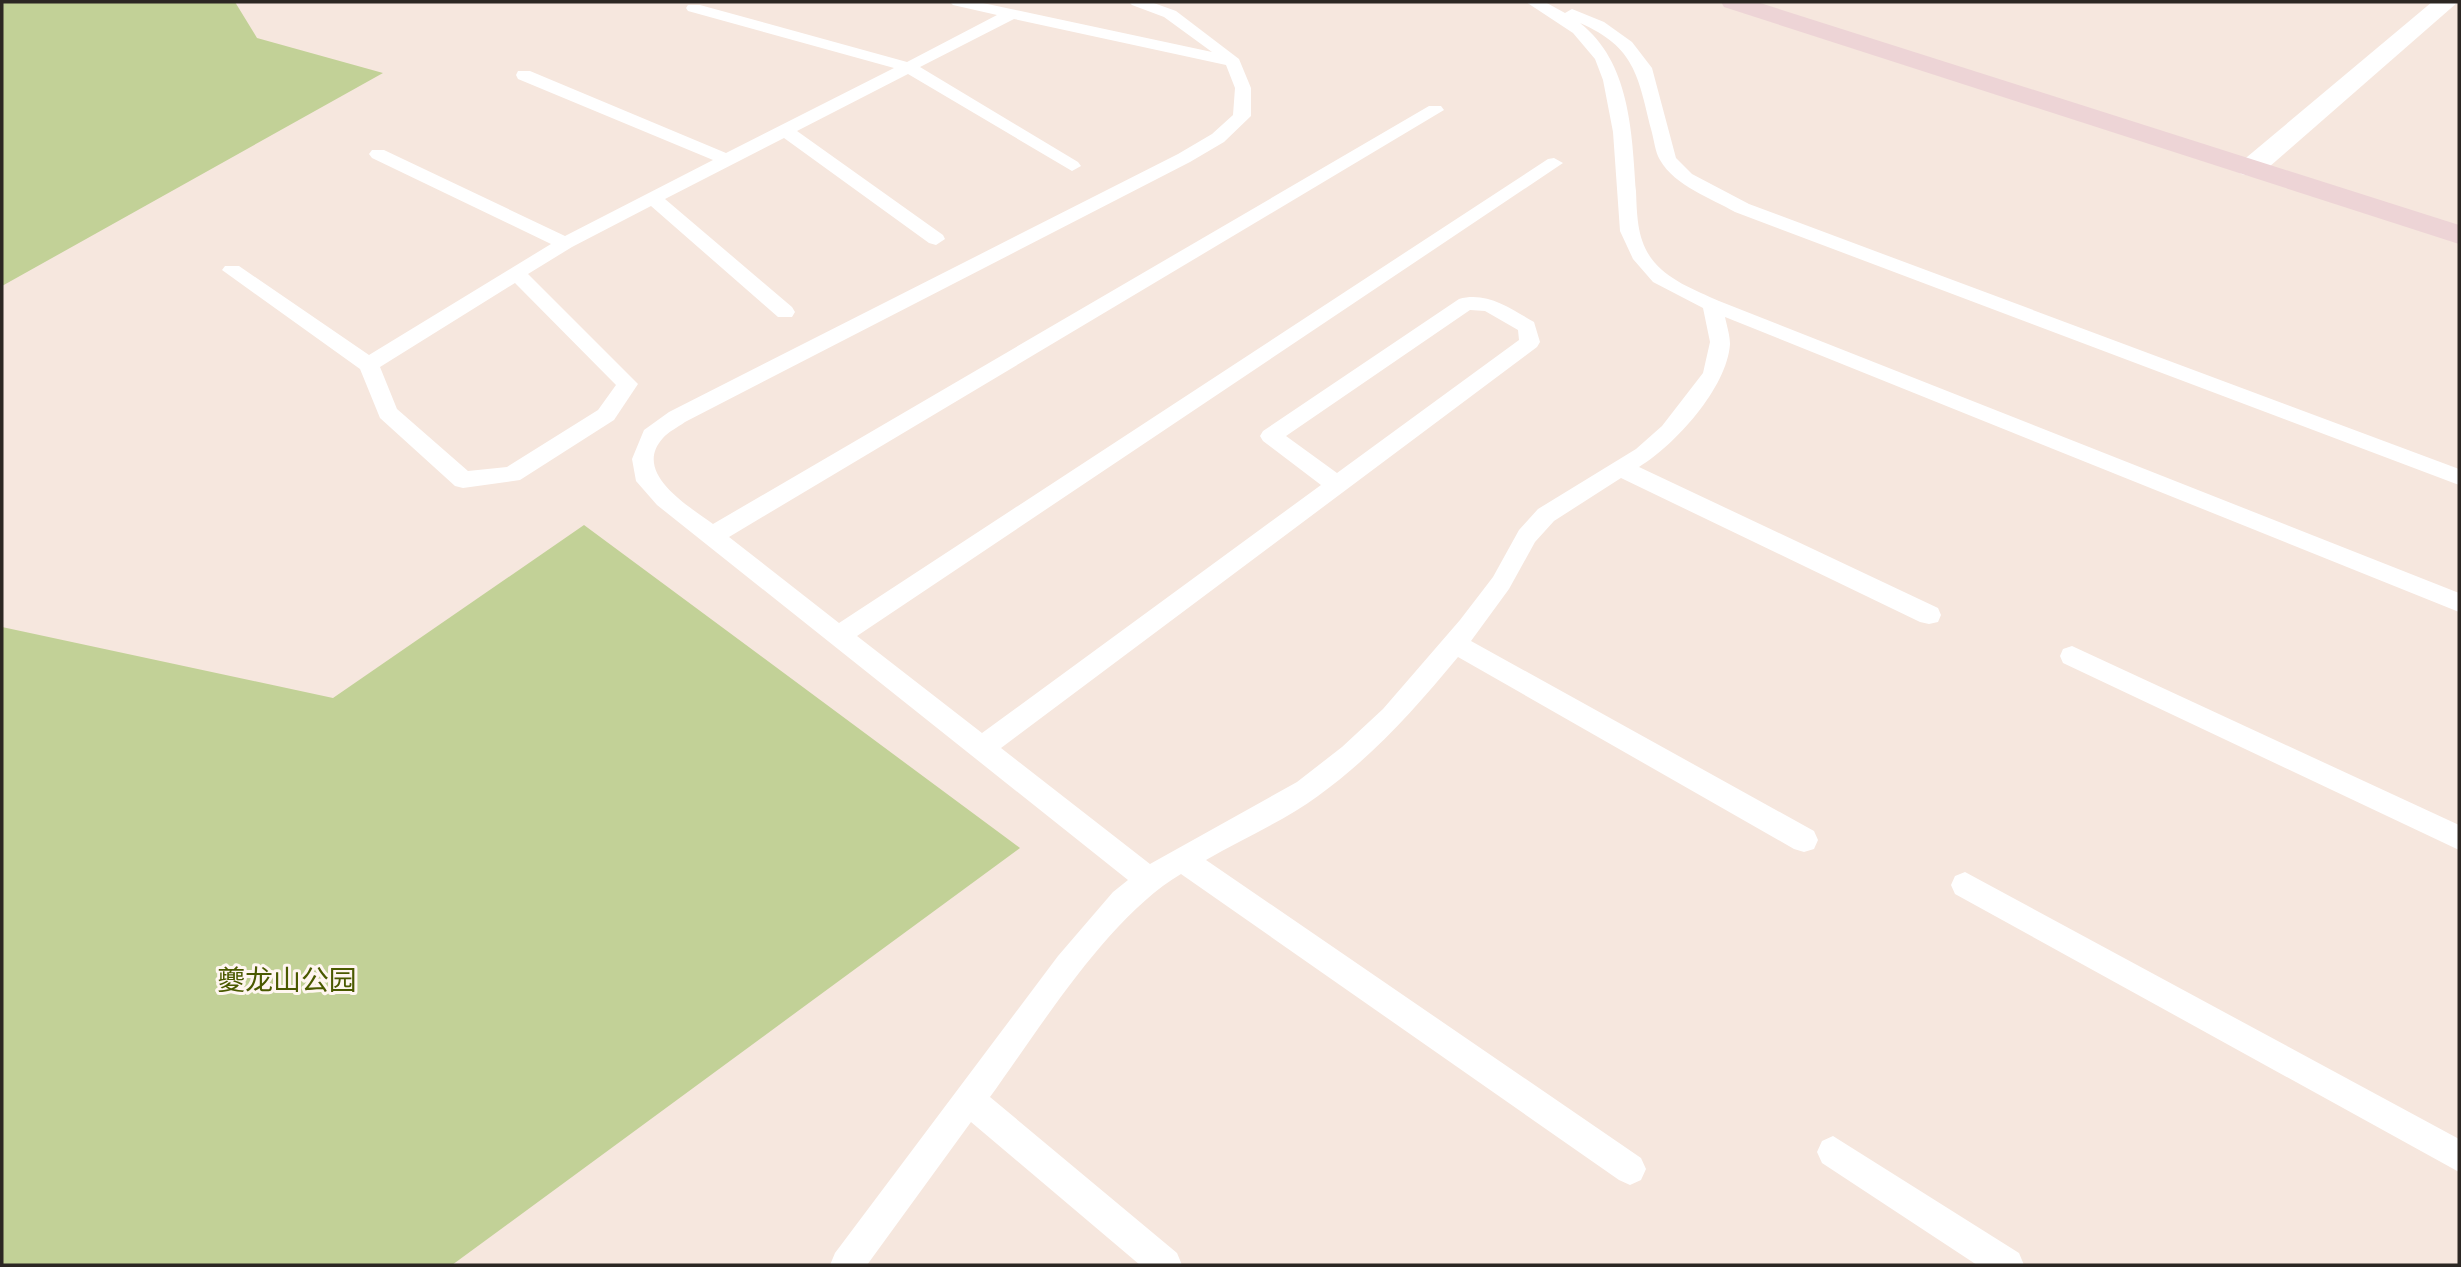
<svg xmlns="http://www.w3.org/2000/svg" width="2461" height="1267" font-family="Karla,'Noto Sans SC',sans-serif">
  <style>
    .green { fill: #c2d197 }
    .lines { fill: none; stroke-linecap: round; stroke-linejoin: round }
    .lane { fill: #fff; fill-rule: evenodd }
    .street { fill: #fff; fill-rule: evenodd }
    .secondary { fill: #edd4d6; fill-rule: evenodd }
    .labels { text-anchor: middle; stroke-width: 6; stroke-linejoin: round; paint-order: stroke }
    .near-park-label { font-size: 28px; fill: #4a5900; stroke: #fff6f0 }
  </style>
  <rect width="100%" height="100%" fill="#f6e7de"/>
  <path class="green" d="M2,2H235L257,38L383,73L2,286Z
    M584,525L1020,848L452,1265H2V627L333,698Z"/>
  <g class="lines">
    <path class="lane" d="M950,2H978L1212,52L1164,17L1132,5L1129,2H1151L1176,11L1239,59L1251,88V116L1224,142L1190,162L685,422C678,427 668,432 663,438C631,473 690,507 713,524L1429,106H1441L1444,110L729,537L839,623L1548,159L1554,158L1563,163L857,636L982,733L1321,485L1263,441L1260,436L1263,431L1459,299C1487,291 1511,309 1534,322L1540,342L1537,347L1001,748L1150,864L1297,782L1342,747L1383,709L1460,620L1493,577L1519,530L1538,509L1636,449L1662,426L1703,373L1710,342L1703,308L1653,282L1633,259L1620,231L1613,132L1603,80L1595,59L1573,33L1526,2H1545L1565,13L1572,9L1604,22L1632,42L1652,68L1676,158L1692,174L1749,204L2459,469V485L1735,212C1711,198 1675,186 1660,160C1655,152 1654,139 1651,129C1638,76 1635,47 1580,23C1630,62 1632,132 1636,191C1637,215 1637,238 1651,258C1667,280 1695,290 1719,301L2459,593V612L1725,317C1727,326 1730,336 1730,344C1727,388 1675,445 1639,467L1938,608L1941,615L1938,622L1929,624L1920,622L1621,478L1554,521L1535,542L1509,589L1471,641L1814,831L1818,840L1814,849L1804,852L1794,849L1458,657C1415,709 1372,757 1318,796C1284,821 1242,839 1206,860L1641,1158L1646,1169L1641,1180L1630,1185L1619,1180L1181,874C1108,917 1040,1028 990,1097L1177,1253L1182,1265H1140L971,1122L867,1265H830L835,1253L1058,956L1113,892L1128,880L657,505L636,481L632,459L644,430L669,412L1178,154L1212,134L1233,115L1235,88L1226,65L1014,19L920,67L1078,162L1081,166L1072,171L908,74L797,131L943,235L945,239L936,245L929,243L784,138L665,199L792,307L795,312L792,317H778L651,206L572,247L528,274L638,384L614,420L520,480L463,488L455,486L380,418L360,369L222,270L225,266H239L369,355L551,244L372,158L369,154L372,150H384L565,236L713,160L518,79L516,75L518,71H530L726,153L894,68L688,11L686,8L688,5H700L907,62L997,15L953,5ZM515,283L616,385L598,410L507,467L468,471L397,409L380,367ZM1470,310L1485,311L1518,330L1519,340L1337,473L1286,436Z
      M2072,646L2459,825V850L2063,663L2060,656L2063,649Z
      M1965,872L2459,1139V1172L1955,894L1951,885L1955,876Z
      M1833,1136L2019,1253L2024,1265H1977L1822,1163L1817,1152L1822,1141Z"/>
    <path class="street" d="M2432,2H2458L2261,174L2251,176L2241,174L2237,168L2241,162Z"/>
    <path class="secondary" d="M1721,2H1757L2459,225V244L1724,7Z"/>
  </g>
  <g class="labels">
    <g class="near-park-label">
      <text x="287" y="990">夔龙山公园</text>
    </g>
  </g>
  <rect width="2461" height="1267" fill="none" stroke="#2c2723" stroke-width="7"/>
</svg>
